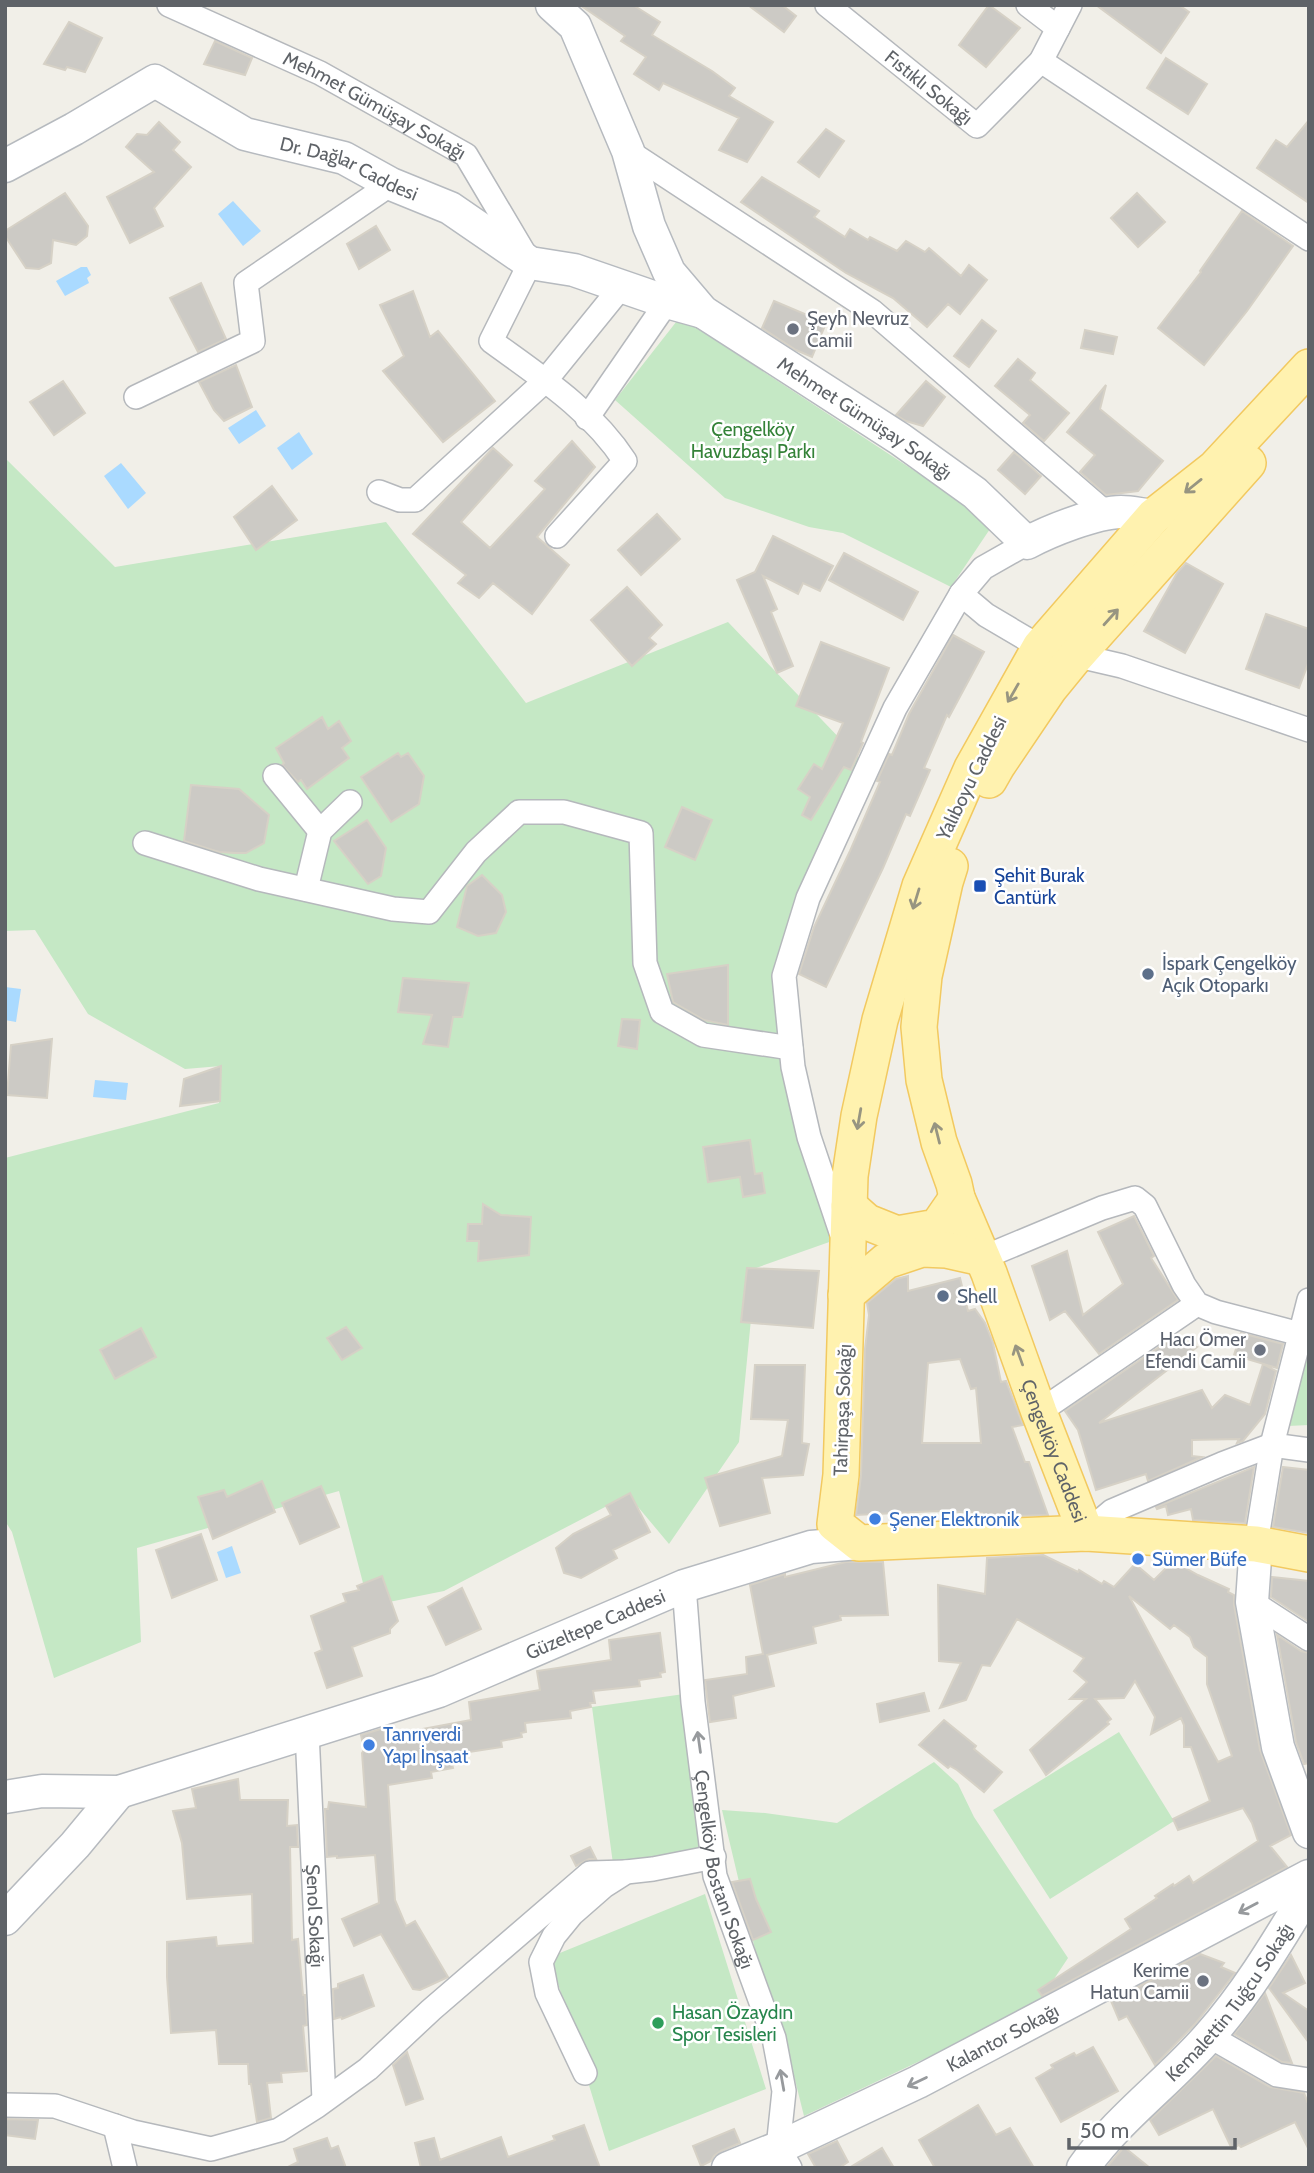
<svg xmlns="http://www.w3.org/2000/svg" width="1314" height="2173" font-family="Cabin,sans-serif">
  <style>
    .green { fill: #c5e8c5 }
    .water { fill: #aadaff }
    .building { fill: #cccac5; stroke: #d6d1c6; stroke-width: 2; fill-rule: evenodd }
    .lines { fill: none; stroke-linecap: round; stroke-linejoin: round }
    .street-casing { stroke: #b5b8bc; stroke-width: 26 }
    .secondary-casing { stroke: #b6babf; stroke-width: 35 }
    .primary-casing { stroke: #f2c960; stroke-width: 38 }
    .street { stroke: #fff; stroke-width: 23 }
    .secondary { stroke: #fff; stroke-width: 32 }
    .primary { stroke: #fff2af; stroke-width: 35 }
    .oneway { stroke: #979581 }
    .oneway2 { stroke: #979a9d }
    .worship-dot { fill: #6b7280; stroke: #fff; stroke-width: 2.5 }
    .transit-dot { fill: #1a4fb4; stroke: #fff; stroke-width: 2.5 }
    .service-dot { fill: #5c6f8a; stroke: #fff; stroke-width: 2.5 }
    .shop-dot { fill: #3f7fe0; stroke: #fff; stroke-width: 2.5 }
    .leisure-dot { fill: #2e9e5b; stroke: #fff; stroke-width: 2.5 }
    .labels { text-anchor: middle; stroke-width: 5; stroke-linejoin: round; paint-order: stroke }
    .street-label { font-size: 19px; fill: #5f6368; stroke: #fff }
    .worship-label { font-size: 19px; fill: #5b616d; stroke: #fff; text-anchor: end }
    .park-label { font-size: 19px; fill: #348238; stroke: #fff }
    .transit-label { font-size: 19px; fill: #164399; stroke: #fff; text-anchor: start }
    .service-label { font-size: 19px; fill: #4e5e75; stroke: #fff; text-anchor: start }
    .shop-label { font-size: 19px; fill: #366cbe; stroke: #fff; text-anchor: start }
    .leisure-label { font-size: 19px; fill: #27864d; stroke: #fff; text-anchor: start }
  </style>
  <rect width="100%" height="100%" fill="#f1efe8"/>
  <path class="green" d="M680,317L994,523L951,587L843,533L809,527L725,498L615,400Z
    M5,458L115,567L386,522L526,703L728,622L872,772L775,987L835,1240L756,1268L739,1442L669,1544L628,1495L444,1591L369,1606L339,1491L137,1548L141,1642L54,1678L12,1532L5,1521V1158L219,1103L221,1066L185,1069L88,1014L35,930L5,931Z
    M1309,1350V1425L1288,1426Z
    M684,1694L705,1851L613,1864L592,1707Z
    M1119,1732L1174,1821L1050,1899L993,1810Z
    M934,1762L958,1784L974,1817L1068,1958L1036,2006L804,2116L787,2048L762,1979L722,1810L765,1813L837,1823Z
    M705,1894L766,2089L609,2151L550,1957Z"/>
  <path class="water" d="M233,201L261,231L243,246L218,214Z
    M81,267H87L91,275L87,278L89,283L65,296L56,281Z
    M256,410L266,426L239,444L228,428Z
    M299,432L313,454L292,470L277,448Z
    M121,463L146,493L128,509L104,476Z
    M5,987L21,989L16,1022L5,1020Z
    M95,1080L128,1083L126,1100L93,1097Z
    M232,1546L241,1573L226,1578L217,1552Z"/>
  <path class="building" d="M580,5H633L660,22L652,35L712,71L735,88L729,96L773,122L747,162L719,150L739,118L663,83L659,90L634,74L646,57L621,41L625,36Z
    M748,5H782L796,16L784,32Z
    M989,5L1020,28L986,67L959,45Z
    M1096,5H1179L1189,12L1161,53Z
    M69,22L102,38L85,72L67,67L65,70L44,64Z
    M215,41L252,58L245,75L204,64Z
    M1166,58L1207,84L1188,114L1147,88Z
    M1309,120V203L1257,168L1276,140L1287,147Z
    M159,122L180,142L173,150L191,167L154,208L163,226L130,243L107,197L154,172L126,147L137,134L147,135Z
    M826,129L844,141L819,177L798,162Z
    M762,177L819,211L814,217L845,237L850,229L868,240L870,237L897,251L906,241L925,252L929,248L961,276L969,265L987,280L960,314L948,304L927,327L893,298L846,273L741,202Z
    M65,193L88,226L87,236L76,245L53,240L51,263L39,269L26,268L5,236V231Z
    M1137,193L1165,222L1138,247L1111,218Z
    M1242,211L1293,246L1247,311L1204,365L1158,328L1201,272L1200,271Z
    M376,226L390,250L359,269L347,244Z
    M201,283L226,339L198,352L170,298Z
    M413,291L430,337L438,331L495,401L443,442L383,371L404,356L380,305Z
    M774,301L826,323L812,357L796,350L762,328Z
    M982,320L996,331L969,367L954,356Z
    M1085,330L1117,337L1113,354L1081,348Z
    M1018,359L1035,373L1030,380L1069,413L1044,441L1023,423L1030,415L995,386Z
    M236,365L252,407L224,421L214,410L199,382Z
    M63,381L85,413L54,435L30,402Z
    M926,381L945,397L923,426L906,421L896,415Z
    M1106,385L1100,409L1163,461L1138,491L1106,495L1080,472L1095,455L1067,432Z
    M572,441L595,467L537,537L569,565L532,614L493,583L479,598L458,583L466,575L413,534L493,448L512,465L461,522L490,548L545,489L535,481Z
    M1014,452L1041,476L1025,494L998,470Z
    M272,486L297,520L256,550L234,517Z
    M657,514L680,539L641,575L618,550Z
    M773,536L833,566L820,591L803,583L798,594L763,576L777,609L771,612L793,666L777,673L737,580L755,572Z
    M844,553L918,592L903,620L829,580Z
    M1186,563L1223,584L1185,653L1144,631L1177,573Z
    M627,587L662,625L649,638L656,644L632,666L591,620Z
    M1266,614L1309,629V661L1299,688L1246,669Z
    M953,635L984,652L949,717L947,715L924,768L930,770L910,816L906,814L883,868L826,987L799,974L814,927L850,851L880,782L877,781L889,754L892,755L909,714Z
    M821,642L889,668L861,742L863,743L851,770L844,767L811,820L802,815L810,797L798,789L814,764L822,769L843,723L796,706Z
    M322,717L328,729L339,721L351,741L342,748L349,758L307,789L301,780L298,782L282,765L284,763L276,748Z
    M398,753L401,757L408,753L424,776L419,804L391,822L361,777Z
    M191,785L239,789L269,815L264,843L246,853H235L219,852L184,841Z
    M682,807L712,820L695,860L665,847Z
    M367,820L386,848L381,876L368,884L334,841Z
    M482,875L502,895L506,912L496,933L478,936L457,927L467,886Z
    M728,965V1025L704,1020L673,1002L667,974Z
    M403,978L469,983L462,1017H453L448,1047L423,1044L432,1015L398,1012Z
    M622,1019L640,1020L637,1049L618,1046Z
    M52,1039L47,1098L7,1095L11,1045Z
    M221,1066L220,1101L180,1106L184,1079Z
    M750,1140L755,1174L762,1173L765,1193L743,1197L740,1177L708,1182L703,1147Z
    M483,1204L501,1215L531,1217L529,1255L478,1261L479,1241H467L468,1224H482Z
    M1134,1216L1154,1256L1151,1258L1178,1300L1099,1354L1065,1311L1050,1320L1032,1266L1067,1251L1083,1315L1123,1284L1098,1232Z
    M747,1268L819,1271L813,1328L741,1322Z
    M908,1276V1291L960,1278L968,1311L975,1309L985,1323L993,1343L1001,1382L1006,1381L1023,1425L1012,1427L1025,1462H1029L1048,1515L989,1517V1515H982V1513L938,1511L856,1515L861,1476L865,1349L869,1315L867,1303L896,1279ZM960,1359L971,1389L976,1388L981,1443H922L928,1363Z
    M346,1327L362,1348L342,1360L327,1338Z
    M141,1328L156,1357L115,1379L100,1350Z
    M1241,1333L1283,1344L1277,1368L1234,1355Z
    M1177,1335L1184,1342L1197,1347L1099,1423L1202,1390L1212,1408L1225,1395L1250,1405L1263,1364L1276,1371L1265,1414L1243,1441L1237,1443L1239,1439L1192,1440V1456L1202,1457L1148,1481L1146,1474L1096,1490L1078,1430L1065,1411Z
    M755,1365H805L802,1443L809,1444L803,1475L762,1478L770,1513L720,1526L705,1478L782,1456L788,1420L751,1419Z
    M1254,1467L1245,1523L1193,1520L1191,1509L1168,1515L1166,1506L1157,1509L1156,1507Z
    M1283,1467L1309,1470V1533L1273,1527Z
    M262,1481L275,1512L213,1539L198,1497L224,1490L227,1497Z
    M321,1486L339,1527L300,1544L282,1503Z
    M630,1493L650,1532L613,1550L617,1558L581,1578L564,1573L556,1548L573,1534L611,1515L606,1506Z
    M201,1534L217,1580L172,1598L156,1550Z
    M1043,1555L1078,1572L1079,1570L1102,1584L1104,1581L1114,1587L1135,1564L1154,1580L1173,1561L1198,1575L1229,1589L1228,1592L1234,1595V1605L1260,1750L1291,1835L1270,1846L1287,1867L1042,1996L1038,1990L1131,1929L1125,1919L1157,1898L1155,1896L1173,1884L1174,1886L1189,1876L1193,1883L1258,1841L1252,1823L1243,1808L1178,1830L1173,1819L1210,1801L1191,1747H1184V1725L1181,1718L1151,1734L1155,1717L1135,1681L1124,1698L1095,1699L1111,1719L1107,1722L1109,1724L1046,1775L1030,1750L1086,1699H1070L1087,1682L1074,1671L1084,1658L1017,1619L990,1666L982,1665L966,1700L940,1708L961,1663L939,1661L938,1585L985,1594L987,1558ZM1129,1596L1170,1629L1174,1625L1190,1637L1194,1647L1207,1657V1684L1232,1756L1218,1762Z
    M846,1562H883L888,1615L840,1616L841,1620L813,1627L816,1643L767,1655L774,1686L733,1696L736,1718L710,1722L705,1680L747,1674L746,1657L763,1654L750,1585L785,1574V1577Z
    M382,1576L398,1621L390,1629V1633L352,1647L362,1676L327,1688L315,1653L322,1650L311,1616L346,1602L343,1594L359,1590L357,1586Z
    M1272,1577L1309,1581V1622L1271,1597Z
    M462,1588L481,1629L446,1645L428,1607Z
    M660,1633L665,1672L660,1673L661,1677L639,1680L640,1686L593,1691L595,1703H590L591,1707L570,1711L571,1718L525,1723L526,1732L521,1733L522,1737L501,1741L502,1747L456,1754L457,1763L452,1764L453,1768L431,1772L432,1778L388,1785L395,1900L406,1926L415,1921L448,1977L420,1990L413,1989L381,1934L354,1946L342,1919L379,1903L375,1855L337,1858V1856L327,1857L325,1809H328L329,1802L366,1807L362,1753L364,1750L361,1735L384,1728L385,1736L471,1720L469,1702L540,1690L537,1671L611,1660L609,1640Z
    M1277,1635L1301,1651L1309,1653V1763L1304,1764L1296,1742Z
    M924,1693L929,1711L880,1722L877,1704Z
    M944,1720L976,1746L974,1749L1002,1772L984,1792L957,1770L950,1766L948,1768L919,1745Z
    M238,1779L240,1800H288L287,1826L297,1825L298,1847H290L292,1940L298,1939L303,1995H305L307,2025L303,2026L307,2071L281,2073L282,2082L267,2083L271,2118L257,2122L251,2084H249L248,2064H219L216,2030L171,2033L167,1977V1942L216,1937L217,1946L253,1943L252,1894L187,1899L182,1843L173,1811L196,1808L192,1789Z
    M590,1847L596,1859H589L576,1866L571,1856Z
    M750,1879L756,1899L771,1932L753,1940L732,1882Z
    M1200,1954L1224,1963L1221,1967L1235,1973L1195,2024L1155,2065L1127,2016L1119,2020L1111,2001Z
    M1291,1955L1305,1983L1283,1993L1309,2011V2043L1269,1988Z
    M363,1975L374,2006L342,2019L341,2017L334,2019L333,1989L338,1988V1984Z
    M1265,1993L1292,2063L1282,2062L1234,2034Z
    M1093,2047L1118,2091L1061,2122L1036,2078L1053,2068L1051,2065L1074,2053L1076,2056Z
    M407,2052L423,2099L406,2105L393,2065Z
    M1216,2056L1270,2087L1304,2093L1309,2106V2150L1295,2122L1241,2147L1239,2145L1232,2149L1213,2109L1159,2135L1150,2120Z
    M978,2105L996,2135L1010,2128L1034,2168H935L919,2140Z
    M5,2119L38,2120L35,2139L5,2135Z
    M584,2125L600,2168H421L415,2143L434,2138L440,2160L501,2137L508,2157L555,2140L553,2136Z
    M734,2129L740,2143L721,2151L714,2156L711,2161L701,2166L693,2146Z
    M327,2138L331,2149L338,2146L346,2168H286L298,2162L294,2149Z
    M837,2141L848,2162L839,2168H816L808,2154Z
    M1124,2147L1150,2168H1106Z
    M882,2148L894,2168H849Z"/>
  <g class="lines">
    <defs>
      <g id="street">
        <path id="s1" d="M169,5L320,73L466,155L530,263L491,341C539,376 592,410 625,461L557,536"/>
        <path id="s2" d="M827,5L977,126L1041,61L1070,5"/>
        <path d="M1028,5L1058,28"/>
        <path d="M1041,61L1309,239"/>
        <path d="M628,151L872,311L1107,514"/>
        <path d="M136,397L253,341L246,283L391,184"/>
        <path d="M587,418L667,302"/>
        <path d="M379,492L400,500H415L545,381L622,286"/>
        <path d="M961,594L986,615L1040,647L1122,666L1309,730"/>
        <path d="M275,776L320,831"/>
        <path d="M145,843L259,879L393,909L429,912L476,852L519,812H564L641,833L645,963L662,1012L703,1035L791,1048"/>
        <path d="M306,889L320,831L350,802"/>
        <path d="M841,1232L809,1137L793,1067L784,976L808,898L895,708L961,594L983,568L1027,543"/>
        <path d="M982,1258L1102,1208L1135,1198L1145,1206L1184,1285L1197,1304L1216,1312L1300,1334"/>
        <path d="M1039,1412L1197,1304"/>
        <path d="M1086,1533L1112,1511L1222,1464L1272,1445L1309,1450"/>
        <path d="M1256,1544L1272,1445L1309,1300"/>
        <path id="s3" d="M684,1586L693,1702L715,1876L774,2038L784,2091L778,2148L790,2168"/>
        <path d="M1252,1602L1309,1639"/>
        <path id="s4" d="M307,1732L324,2100"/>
        <path d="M1209,2036L1277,2075L1309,2080"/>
        <path d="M585,2073L547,1993L541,1962L554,1936L572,1914L604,1886L626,1872L653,1869L714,1857"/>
        <path d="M5,2105L55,2106L133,2132L211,2149L279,2130L317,2106L368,2069L431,2010L590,1873L626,1872"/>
        <path d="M115,2126L125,2168"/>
      </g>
      <g id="secondary">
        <path id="s5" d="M552,5L575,26L628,151L649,226L669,272L703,312L900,439L975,493L1027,543C1049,531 1097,512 1121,512C1132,512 1143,515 1154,516"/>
        <path id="s6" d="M5,166L74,129L155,81L245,134L344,158L391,184L450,208L530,263L574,270L667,302L703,312"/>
        <path d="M1256,1544L1252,1602L1278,1747L1309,1832"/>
        <path id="s7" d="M5,1797L42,1791L119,1792L439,1691L684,1586L811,1547L859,1543"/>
        <path d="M5,1919L75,1845L119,1792"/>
        <path id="s8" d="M728,2168L778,2148L918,2082L1309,1876"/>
        <path id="s9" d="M1083,2168C1118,2118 1169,2082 1209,2036C1248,1992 1278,1941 1309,1890"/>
      </g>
      <g id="primary">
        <path d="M1309,367L1215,468L1154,516L1040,647L972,768L920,886L880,1020L859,1116L850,1176L841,1475L835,1524L859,1543L1086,1533L1256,1544L1309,1554"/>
        <path d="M989,780L997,766L1049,689L1076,656L1248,463"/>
        <path id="s10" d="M950,866L945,882L924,976L919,1027L924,1080L939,1142L954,1184L957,1198L989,1273L1039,1412L1086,1533"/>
        <path d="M849,1206L867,1222L897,1234L937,1227L957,1198"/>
        <path d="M846,1295L886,1261L922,1249L946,1250L982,1258"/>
      </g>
    </defs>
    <use href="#street" class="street-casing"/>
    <use href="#secondary" class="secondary-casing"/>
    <use href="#primary" class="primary-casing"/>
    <use href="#street" class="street"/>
    <use href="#secondary" class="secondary"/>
    <use href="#primary" class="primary"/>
  </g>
  <defs><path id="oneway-shaft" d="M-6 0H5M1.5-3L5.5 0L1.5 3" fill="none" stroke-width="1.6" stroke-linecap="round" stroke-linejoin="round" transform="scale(1.75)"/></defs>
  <g class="oneway">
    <use href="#oneway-shaft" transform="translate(1193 486) rotate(141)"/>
    <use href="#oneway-shaft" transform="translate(1111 617) rotate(-48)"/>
    <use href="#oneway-shaft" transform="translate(1013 693) rotate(120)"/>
    <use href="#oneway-shaft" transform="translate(916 899) rotate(107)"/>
    <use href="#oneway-shaft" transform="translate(859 1119) rotate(100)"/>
    <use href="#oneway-shaft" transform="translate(937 1133) rotate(-104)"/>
    <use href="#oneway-shaft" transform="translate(1019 1355) rotate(-110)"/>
  </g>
  <g class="oneway2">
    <use href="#oneway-shaft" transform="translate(699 1742) rotate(-98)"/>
    <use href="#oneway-shaft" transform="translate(1248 1908) rotate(152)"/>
    <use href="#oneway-shaft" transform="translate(782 2080) rotate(-100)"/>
    <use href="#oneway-shaft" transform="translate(917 2082) rotate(154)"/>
  </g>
  <g class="worship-dot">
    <circle cx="793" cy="329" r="7"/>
    <circle cx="1260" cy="1350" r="7"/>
    <circle cx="1203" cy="1981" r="7"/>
  </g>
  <rect class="transit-dot" x="973" y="879" width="14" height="14" rx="3.5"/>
  <g class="service-dot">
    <circle cx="1148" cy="974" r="7"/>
    <circle cx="943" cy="1296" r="7"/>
  </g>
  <g class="shop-dot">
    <circle cx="875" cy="1519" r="7"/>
    <circle cx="1138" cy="1559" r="7"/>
    <circle cx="369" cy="1745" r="7"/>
  </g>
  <circle class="leisure-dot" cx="658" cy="2023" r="7"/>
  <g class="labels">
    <g class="street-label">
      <text dy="7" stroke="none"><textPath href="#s2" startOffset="131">Fıstıklı Sokağı</textPath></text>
      <text dy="7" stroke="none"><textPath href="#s1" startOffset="229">Mehmet Gümüşay Sokağı</textPath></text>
      <text dy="7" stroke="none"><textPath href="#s6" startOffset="387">Dr. Dağlar Caddesi</textPath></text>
      <text dy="7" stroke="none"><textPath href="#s5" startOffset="541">Mehmet Gümüşay Sokağı</textPath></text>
      <text transform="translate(971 778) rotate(-64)" y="7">Yalıboyu Caddesi</text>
      <text transform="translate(842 1410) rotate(-88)" y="7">Tahirpaşa Sokağı</text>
      <text dy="7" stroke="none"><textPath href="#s10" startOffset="611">Çengelköy Caddesi</textPath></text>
      <text dy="7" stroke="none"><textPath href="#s7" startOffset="620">Güzeltepe Caddesi</textPath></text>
      <text dy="7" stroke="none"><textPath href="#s3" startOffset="287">Çengelköy Bostanı Sokağı</textPath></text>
      <text dy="7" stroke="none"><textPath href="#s4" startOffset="184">Şenol Sokağı</textPath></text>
      <text dy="7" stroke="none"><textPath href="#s9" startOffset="222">Kemalettin Tuğcu Sokağı</textPath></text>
      <text dy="7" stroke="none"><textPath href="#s8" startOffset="304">Kalantor Sokağı</textPath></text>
    </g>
    <g class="worship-label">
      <text x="807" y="325" text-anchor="start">Şeyh Nevruz<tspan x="807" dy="22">Camii</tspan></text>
      <text x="1246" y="1346">Hacı Ömer<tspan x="1246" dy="22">Efendi Camii</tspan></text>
      <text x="1189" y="1977">Kerime<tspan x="1189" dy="22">Hatun Camii</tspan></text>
    </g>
    <g class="park-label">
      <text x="753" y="436">Çengelköy<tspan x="753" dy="22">Havuzbaşı Parkı</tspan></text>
    </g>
    <g class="transit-label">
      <text x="994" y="882">Şehit Burak<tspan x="994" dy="22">Cantürk</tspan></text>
    </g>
    <g class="service-label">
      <text x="1162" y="970">İspark Çengelköy<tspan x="1162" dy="22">Açık Otoparkı</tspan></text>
      <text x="957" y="1303">Shell</text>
    </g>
    <g class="shop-label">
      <text x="889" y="1526">Şener Elektronik</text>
      <text x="1152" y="1566">Sümer Büfe</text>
      <text x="383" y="1741">Tanrıverdi<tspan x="383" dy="22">Yapı İnşaat</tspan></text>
    </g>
    <g class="leisure-label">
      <text x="672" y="2019">Hasan Özaydın<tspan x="672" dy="22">Spor Tesisleri</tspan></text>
    </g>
  </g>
  <rect width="1314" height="2173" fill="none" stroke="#5f6368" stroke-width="14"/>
  <path d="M1069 2138v10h166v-10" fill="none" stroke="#5f6368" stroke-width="3.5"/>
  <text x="1080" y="2138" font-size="21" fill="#5f6368" stroke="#ffffff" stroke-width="5" paint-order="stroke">50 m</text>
</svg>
